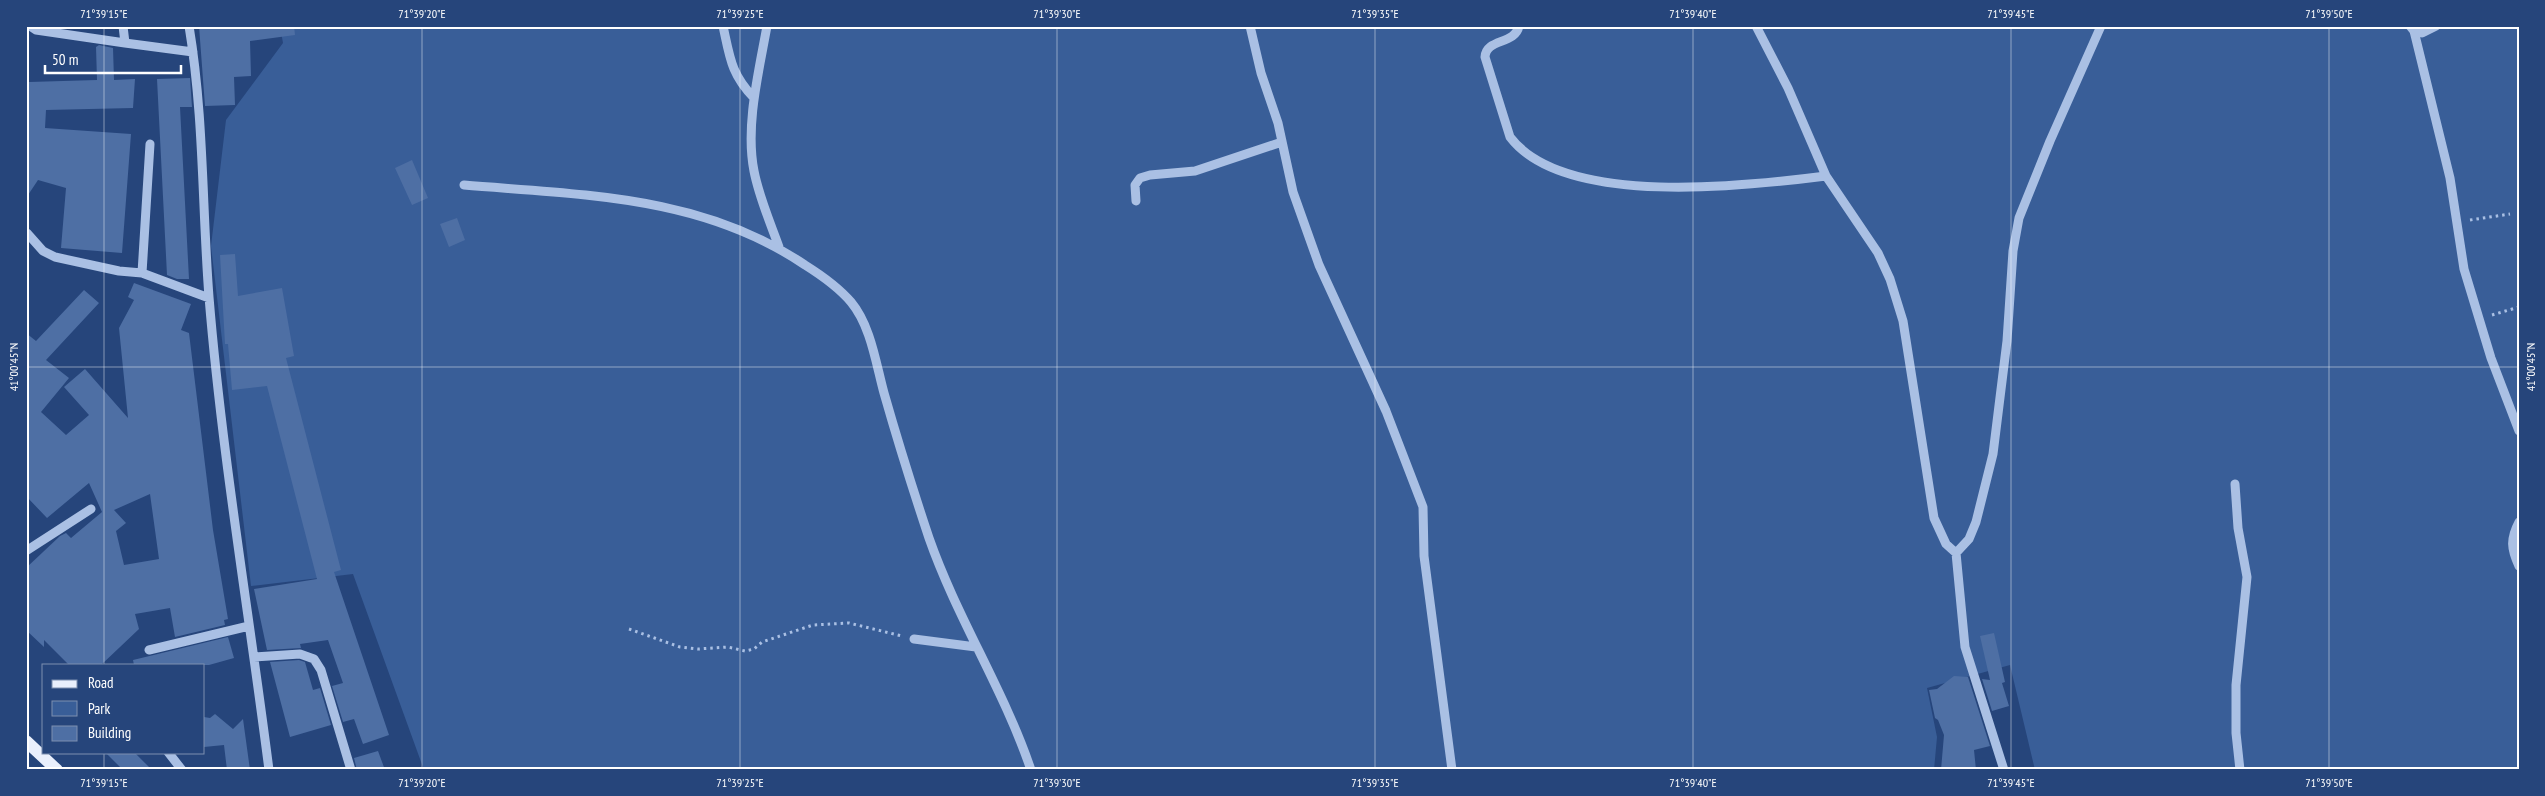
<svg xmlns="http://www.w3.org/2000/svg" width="2545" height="796" font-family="'PT Sans Narrow',sans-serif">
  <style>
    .green { fill: #395e98 }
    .building { fill: #4e6fa4; fill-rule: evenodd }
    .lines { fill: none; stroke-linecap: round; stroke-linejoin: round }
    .path { stroke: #aac0e4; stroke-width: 3; stroke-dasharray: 2.5 4; stroke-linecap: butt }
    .minor { stroke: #aac0e4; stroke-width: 9 }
    .major { stroke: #e9effc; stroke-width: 12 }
    .ticks { fill: none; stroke: #fff; stroke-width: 1; stroke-opacity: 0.45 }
    .neatline { fill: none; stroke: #fff; stroke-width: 2 }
    .ticks-label { font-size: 12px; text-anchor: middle; fill: #fff }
  </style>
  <rect width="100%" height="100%" fill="#26457b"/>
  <path class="green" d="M280,26H2519V770H2035L2010,665L1927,688L1937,737L1934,770H424L353,574L251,586L211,246L226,120L283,43Z"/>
  <path class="building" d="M199,26H294L295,35L250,41L251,76L234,77L235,105L205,106Z
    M99,45L113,48L114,80L135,79L133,108L46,110L45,128L131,134L122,253L61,248L66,188L38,180L26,198V130H29V82L97,80L96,47Z
    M190,78L192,107H180L189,279H177L167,275L157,79Z
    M412,160L428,198L412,205L395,168Z
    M457,218L465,240L449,247L440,224Z
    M235,254L238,296L282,288L294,356L286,358L341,570L334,572L389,735L363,744L354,719L343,722L332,686L343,683L328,640L300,644L301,648L267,650L254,589L317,579L267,386L232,390L228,344H225L220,255Z
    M134,283L191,304L181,330L189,333L213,530L228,619L224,620L225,625L175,637L170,608L135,614L139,629L101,665H69L44,640V647L26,630V568L60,536L66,533L71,538L102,512L89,483L47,518L26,496V333L36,341L84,290L99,303L46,360L69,378L41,412L66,435L89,415L64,387L85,369L128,418L119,328L134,300L128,297ZM150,494L159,559L124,565L116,531L126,523L114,510Z
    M1994,633L2005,682L2002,683L2009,706L1992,711L1982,679L1990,680L1980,636Z
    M228,637L234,658L209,665H134L133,660Z
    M299,660L305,662L313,690L320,688L331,725L290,737L270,662Z
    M1954,676L1968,677L1990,746L1974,750L1976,770H1941L1944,735L1938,720L1935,718L1929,690L1937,689Z
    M215,714L233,729L243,719L250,770H227L224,745L204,747V717L210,718Z
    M378,751L385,770H357L354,758Z
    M105,752H134L152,770H123Z"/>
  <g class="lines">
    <path class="path" d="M2470,220L2510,214
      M2492,315L2519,307
      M629,629L680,647L698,649L728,647L745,651L754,649L762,642L813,625L849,623L902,636"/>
    <path class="minor" d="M30,26L36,30L125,43
      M123,26L125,43L193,52
      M189,26C204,116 202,207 209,297C222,456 249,612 269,770
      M723,26C730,58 731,74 754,98
      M767,26C759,71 745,126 754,171C759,197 770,222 779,247
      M1250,26L1261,73L1278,123L1293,192L1319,265L1386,411L1423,507L1424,556L1452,770
      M1519,26C1515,45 1486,38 1485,57L1510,137C1564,208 1748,186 1826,176L1788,88L1756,26
      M2410,26L2414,31L2422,33L2436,26
      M2414,31L2450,178L2464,269L2491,358L2519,431
      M1826,176L1878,253L1890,279L1903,321L1934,518L1946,544L1956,553
      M464,185C583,195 702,195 805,265C821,275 839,288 851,302C871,326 876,364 884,393C898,442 913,490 929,538C957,618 1004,690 1031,770
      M1136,201L1135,185L1140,178L1150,175L1195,171L1282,142
      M27,233L43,251L55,257L119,271L142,273L209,298
      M142,273L150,144
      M2235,484L2238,528L2247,577L2236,685V733L2240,770
      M2519,522C2510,539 2511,549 2519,566
      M26,551L91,509
      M914,639L976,647
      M149,650L249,626
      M254,657L300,654L314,659L321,670L351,770
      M168,752L182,770
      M2004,770L1965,647L1956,553L1969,539L1976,522L1993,454L2007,341L2013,251L2019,218L2050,141L2101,26"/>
    <path class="major" d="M26,741L57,770"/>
  </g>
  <path class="ticks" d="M104,26V665M422,26V770M740,26V770M1057,26V770M1375,26V770M1693,26V770M2011,26V770M2329,26V770M26,367H2519M104,752V770"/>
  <rect width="2545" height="796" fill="none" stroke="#26457b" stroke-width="55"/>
  <rect x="42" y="664" width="162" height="90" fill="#26457b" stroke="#7d8fb0"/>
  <rect x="52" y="680" width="25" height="8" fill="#e9effc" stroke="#7d8fb0"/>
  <text x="88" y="688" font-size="15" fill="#ffffff">Road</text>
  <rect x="52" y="701" width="25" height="15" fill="#395e98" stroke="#7d8fb0"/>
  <text x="88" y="714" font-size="15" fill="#ffffff">Park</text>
  <rect x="52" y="726" width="25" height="15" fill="#4e6fa4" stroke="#7d8fb0"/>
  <text x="88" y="738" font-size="15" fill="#ffffff">Building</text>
  <path d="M45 65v8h136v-8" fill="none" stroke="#ffffff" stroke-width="2.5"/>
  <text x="52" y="65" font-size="15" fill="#ffffff" stroke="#26457b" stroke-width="4" paint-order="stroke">50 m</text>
  <rect x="28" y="28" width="2490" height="740" class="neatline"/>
  <g class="ticks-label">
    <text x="104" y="18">71°39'15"E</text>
    <text x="422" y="18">71°39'20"E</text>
    <text x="740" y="18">71°39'25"E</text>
    <text x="1057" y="18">71°39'30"E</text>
    <text x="1375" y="18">71°39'35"E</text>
    <text x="1693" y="18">71°39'40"E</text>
    <text x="2011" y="18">71°39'45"E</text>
    <text x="2329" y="18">71°39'50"E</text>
    <text transform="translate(14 367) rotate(-90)" y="4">41°00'45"N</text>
    <text transform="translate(2531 367) rotate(-90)" y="4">41°00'45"N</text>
    <text x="104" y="787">71°39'15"E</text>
    <text x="422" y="787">71°39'20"E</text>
    <text x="740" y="787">71°39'25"E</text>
    <text x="1057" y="787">71°39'30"E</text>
    <text x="1375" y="787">71°39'35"E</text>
    <text x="1693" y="787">71°39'40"E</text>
    <text x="2011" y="787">71°39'45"E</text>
    <text x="2329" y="787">71°39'50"E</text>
  </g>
</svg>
